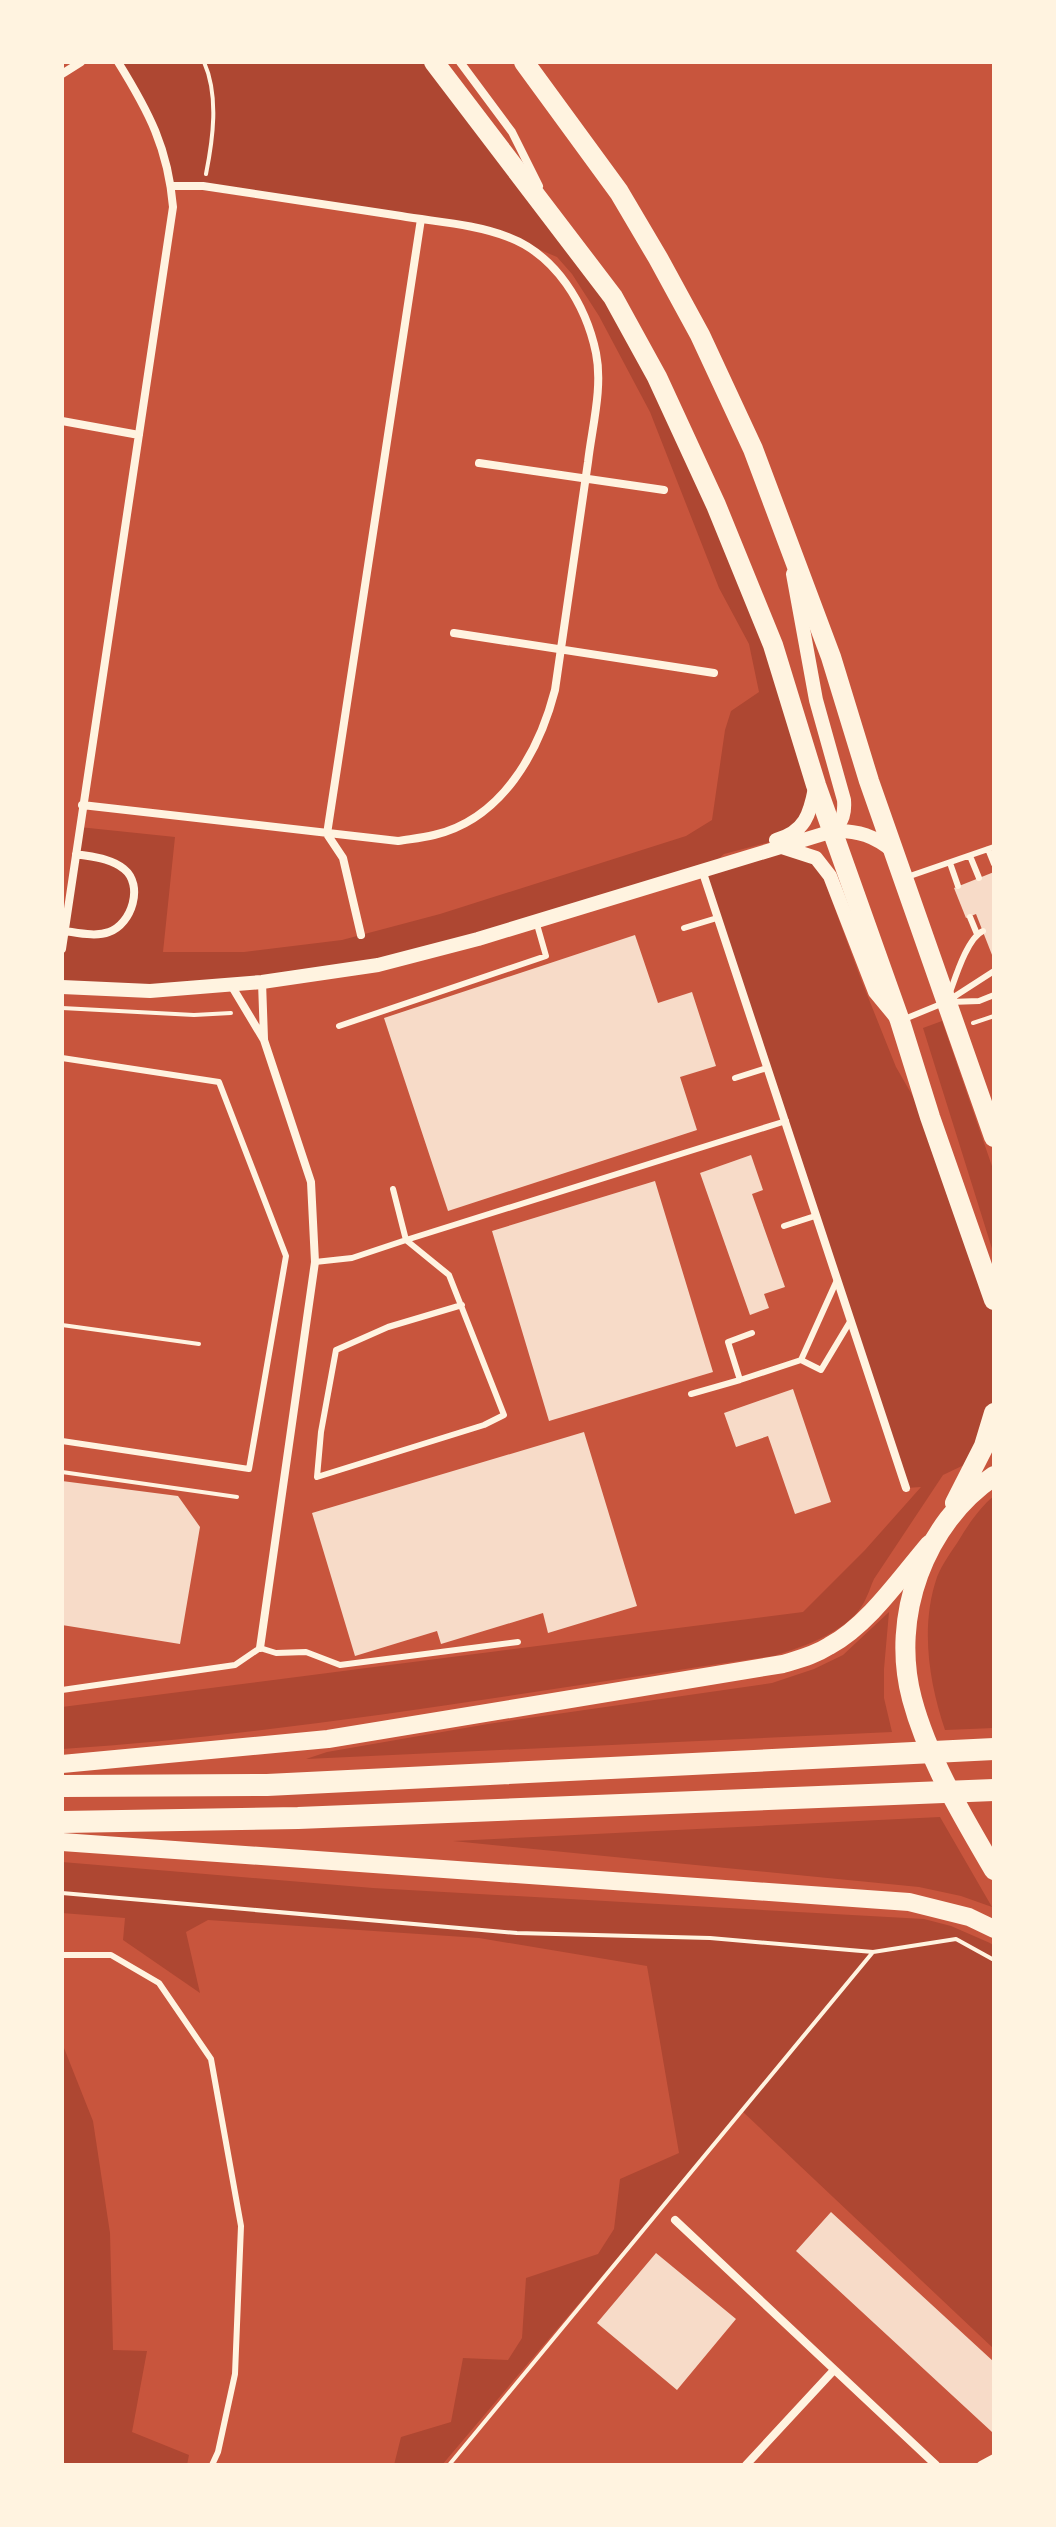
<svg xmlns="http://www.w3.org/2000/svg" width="1056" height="2527" font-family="Mulish,sans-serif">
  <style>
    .green { fill: #ae4732 }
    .building { fill: #f7dbc8 }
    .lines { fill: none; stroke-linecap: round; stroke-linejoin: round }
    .path { stroke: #fff3e0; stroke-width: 4 }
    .service { stroke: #fff3e0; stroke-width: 6 }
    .minor { stroke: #fff3e0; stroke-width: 8 }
    .tertiary { stroke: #fff3e0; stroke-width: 14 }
    .primary { stroke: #fff3e0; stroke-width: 18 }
    .trunk { stroke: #fff3e0; stroke-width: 20 }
    .motorway { stroke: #fff3e0; stroke-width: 22 }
  </style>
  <rect width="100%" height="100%" fill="#c8553d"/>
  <path class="green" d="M118,62H434L613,297L716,505L816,785L810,814L785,838L724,854L710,867L786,850L816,858L862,982L896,1067L915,1100L994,1300V1413L964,1465L943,1475L874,1579C871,1585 870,1590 867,1596C854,1630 804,1647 773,1656C536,1690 300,1733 62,1749V1707L803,1612L865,1550L921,1487L906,1488L701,870L478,939L262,982L62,987V949L79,827L175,837L163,952H244L342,940L440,914L686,836L712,820L725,730L731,711L759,692L749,644L719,588L650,412L599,316L572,274L557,257L507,236L421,219L171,186L162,146Z
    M942,1021L994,1172V1255L923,1028Z
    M994,1496V1728L945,1730C929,1682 920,1627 937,1577C942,1564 952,1551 959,1540C968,1525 980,1507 994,1496Z
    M889,1612L884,1669V1698L892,1732L306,1759L327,1752L488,1724L772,1683L814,1669L843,1655Z
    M940,1817L992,1907L961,1896L919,1887L453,1841Z
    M62,1862L373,1888L924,1919L951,1926L990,1943L994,1946V2349L742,2111L442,2465H394L401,2437L451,2422L463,2358L508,2360L522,2338L526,2278L598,2254L614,2229L620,2179L679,2153L647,1966L479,1938L208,1920L186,1932L200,1993L123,1940L125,1918L62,1913Z
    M62,2043L93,2121L110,2233L113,2350L147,2351L132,2432L189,2455L187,2465H62Z"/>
  <path class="building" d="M994,872V960L976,914L966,918L954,888Z
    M635,935L658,1003L692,992L716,1066L680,1077L697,1130L448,1211L384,1018Z
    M751,1155L763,1190L752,1194L785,1287L764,1294L769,1308L750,1315L700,1173Z
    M655,1181L713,1372L549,1421L492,1231Z
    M793,1389L831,1502L795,1514L768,1436L736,1447L724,1413Z
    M584,1432L637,1606L548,1633L543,1613L441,1644L437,1631L355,1656L312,1513Z
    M62,1481L178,1496L200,1527L180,1644L62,1625Z
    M831,2212L994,2362L992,2432L796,2251Z
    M656,2253L736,2319L677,2390L597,2323Z"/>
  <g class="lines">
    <path class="path" d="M204,62C219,96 213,139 206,174
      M62,1008L194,1015L231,1013
      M973,1023L994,1016
      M62,1325L199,1344
      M62,1472L237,1497
      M62,1893L517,1933L710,1938L873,1952L449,2465
      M873,1952L956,1939L994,1960"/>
    <path class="service" d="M988,849L994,864
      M970,856L979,878
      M950,863L958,886
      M907,877L994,847
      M970,917L977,934
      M684,928L717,918
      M949,995C955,979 967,938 983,931
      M950,1002L979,1001L994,995
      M902,1020L946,1002L994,971
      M339,1026L546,956L536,921
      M62,1058L219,1082L286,1256L249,1469L62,1441
      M735,1078L767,1068
      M393,1189L406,1240L786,1121
      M784,1226L815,1216
      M315,1262L352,1258L406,1240L449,1275L504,1415L484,1425L317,1477L321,1432L336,1350L388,1327L462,1305
      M752,1333L728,1342L740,1380L801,1360L821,1370L851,1320
      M801,1360L837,1280
      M691,1394L740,1380
      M62,1690L235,1665L260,1648L276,1653L306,1652L340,1665L518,1642
      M62,1955H111L159,1983L211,2059L241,2226L235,2374L218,2452L212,2465"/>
    <path class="minor" d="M460,62L512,132L539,186
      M62,74L81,62
      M62,421L139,435
      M479,463L664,490
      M454,633L714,673
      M82,805L398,841C410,839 422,838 434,835C502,819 539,752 555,690C566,614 577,538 588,462C592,427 603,388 596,353C586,305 556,255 508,237C475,224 436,222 401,216C335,206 269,196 203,186H171
      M702,870L906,1488
      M65,931C79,933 96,937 109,932C132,924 144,885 124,869C111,858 92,857 76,854
      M361,935L343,858L327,834L421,219
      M62,949L173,207C168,148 149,112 118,62
      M262,982L264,1039
      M231,985L264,1040L311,1182L315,1262L260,1648
      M675,2220L936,2465
      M746,2465L834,2370
      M981,2465L994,2458"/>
    <path class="tertiary" d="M793,574L816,700L844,800C845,813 843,821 833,831
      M776,840C805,832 810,814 815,788
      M782,847L816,858L830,876L875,992L894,1015
      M62,987L150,991L262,982L378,965L478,939L833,831C858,830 875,836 894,852"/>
    <path class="primary" d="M62,1764L328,1739L783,1664C799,1659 815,1655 829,1646C868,1625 900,1578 929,1544
      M62,1842L909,1902L969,1917L994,1929"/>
    <path class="trunk" d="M434,62L613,297L657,377L716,505L773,645L816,785L900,1021L930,1117L994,1300
      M524,62L619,192L658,258L700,335L753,449L831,657L869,781L994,1137
      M994,1476C924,1523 890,1617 912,1699C928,1759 963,1817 994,1870
      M955,1503L984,1446L994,1413"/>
    <path class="motorway" d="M62,1786L267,1785L994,1749
      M62,1822L298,1818L994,1790"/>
  </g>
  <rect width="1056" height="2527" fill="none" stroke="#fff3e0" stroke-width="128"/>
</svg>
